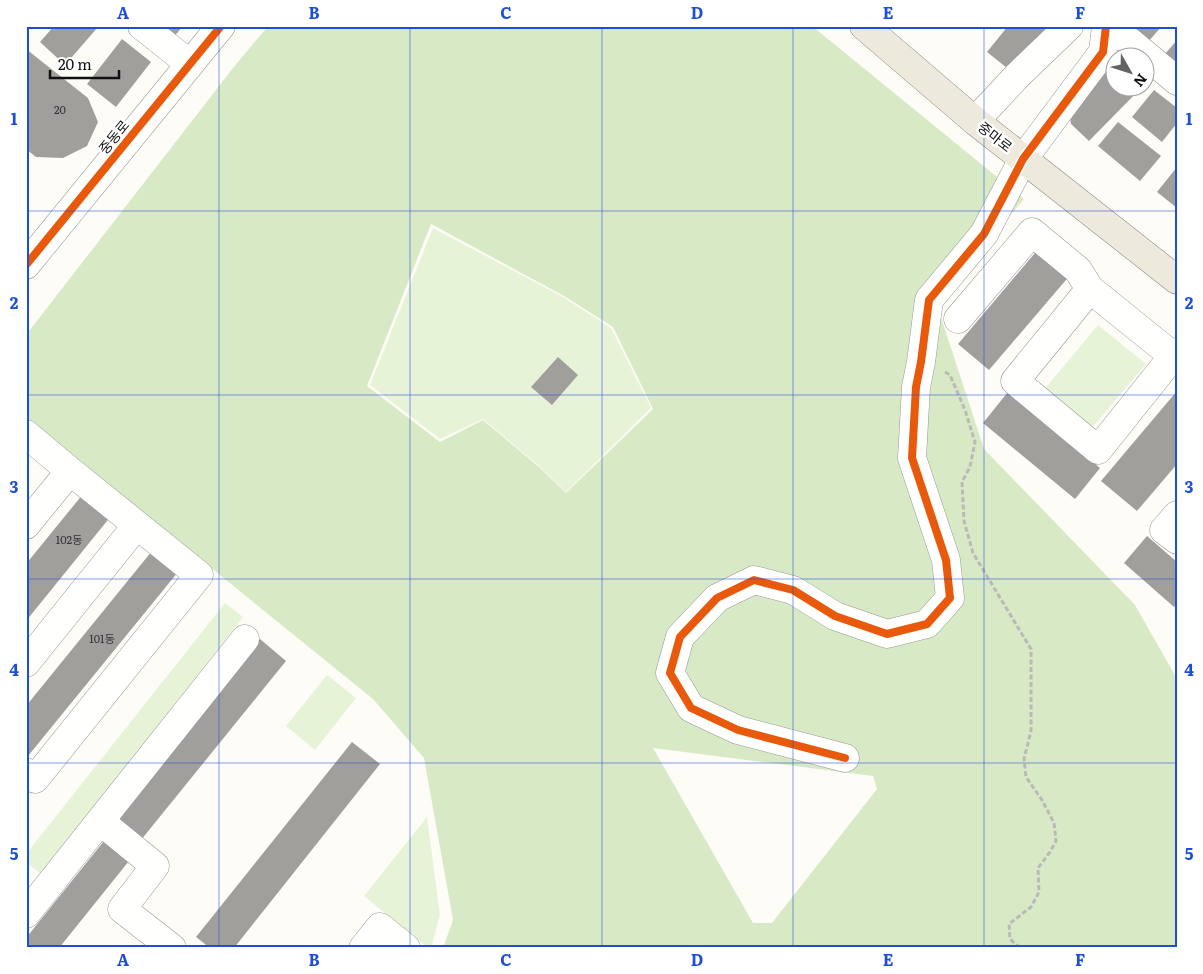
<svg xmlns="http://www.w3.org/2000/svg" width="1203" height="974" font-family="Literata,'Noto Sans KR',serif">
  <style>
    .green { fill: #e7f3d7 }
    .forest { fill: #d8eac5; fill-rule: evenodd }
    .building { fill: #a19f9c }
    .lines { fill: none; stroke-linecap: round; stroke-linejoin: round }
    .minor-casing { stroke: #979795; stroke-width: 29 }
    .major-casing { stroke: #858482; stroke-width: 29 }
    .path { stroke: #b9b9b8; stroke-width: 3; stroke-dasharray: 5 2.5; stroke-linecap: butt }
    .minor { stroke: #fffffe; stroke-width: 28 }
    .major { stroke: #ede9dc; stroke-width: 28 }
    .cycleway-casing { stroke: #fff; stroke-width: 11 }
    .cycleway { stroke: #e8590c; stroke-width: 8 }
    .grid { fill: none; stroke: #1d4ed8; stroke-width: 1; stroke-opacity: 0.55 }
    .labels { text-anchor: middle; stroke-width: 5; stroke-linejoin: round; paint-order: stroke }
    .number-label { font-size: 11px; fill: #353434 }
    .street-label { font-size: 14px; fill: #111; stroke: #fff }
    .neatline { fill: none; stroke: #1d4ed8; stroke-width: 2 }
    .grid-label { font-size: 16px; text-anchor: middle; font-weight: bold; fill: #1d4ed8 }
  </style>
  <rect width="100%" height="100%" fill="#fdfcf7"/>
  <path class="green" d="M433,228L563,297L611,328L651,408L566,492L539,466L483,419L440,439L370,385Z
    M1098,325L1146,364L1085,436L1038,397Z
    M225,603L243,617L41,874L26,862V854Z
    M327,675L356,698L315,750L286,726Z
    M427,817L440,915L431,948H428L364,896Z"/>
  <path class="forest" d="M268,26H812L1024,199L936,302L984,449L1135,605L1177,679V948H443L453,920L424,758L373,699L26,418V335L233,68ZM431,224L564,296L613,327L653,409L566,493L539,467L483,420L440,442L367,386ZM653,748L873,776L877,789L772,923H753Z"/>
  <path class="building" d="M54,26H97L98,27L65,65L40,42Z
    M160,26H183L173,38Z
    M1008,26H1048L1012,72L987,52Z
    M1130,26H1162L1147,43Z
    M122,39L151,62L116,107L87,84Z
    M1177,40V65L1165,54Z
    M26,49L88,98L98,122L87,146L63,158L36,157L26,149Z
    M1113,65H1116V88H1141L1089,141L1071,124L1069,112Z
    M1154,90L1177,108V123L1162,142L1132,117Z
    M1118,122L1161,156L1140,181L1098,146Z
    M1177,167V208L1157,192Z
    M1040,247L1071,274L989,370L958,344Z
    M558,357L578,375L552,405L531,387Z
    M1177,391V464L1137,511L1101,481Z
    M1008,392L1100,468L1075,499L983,423Z
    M83,494L111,516L26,621V564Z
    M1147,536L1177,562V604L1174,607L1124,563Z
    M152,551L178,572L28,756L26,754V706Z
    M260,639L286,661L141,840L115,819Z
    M352,742L380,764L234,948H210L196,937Z
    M104,841L129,861L59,948H26V938Z"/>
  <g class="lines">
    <defs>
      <path id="minor" d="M142,26L190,64
        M1111,26L1177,81
        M975,121L1018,75L1069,26
        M26,265L221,26
        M1090,289L1015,381L1098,450L1173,356L1177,357
        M958,319L1032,232L1078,270L1090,289L1173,356L1177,352
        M26,434L70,471
        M1177,515L1164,530L1177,540
        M26,525L70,471L199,575L35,779L26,772
        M26,663L137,525
        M845,758L738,730L691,708L670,673L680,637L717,598L754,580L793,590L835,616L887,634L927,624L950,598L946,560L912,458L916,387L921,362L929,300L984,234L1023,159L1103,52L1106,26
        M100,821L155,866L122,909L172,948
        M26,914L245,639
        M363,948L380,927L406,948"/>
      <path id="major" d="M864,26L975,121L1177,280"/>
    </defs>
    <use href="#minor" class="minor-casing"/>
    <use href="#major" class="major-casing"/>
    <path class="path" d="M945,372L950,375L965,410L975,442L970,467L962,482L964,521L973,553L1031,649V731L1024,759L1026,777L1042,800L1054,823L1056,841L1050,852L1038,868L1039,892L1031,907L1009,924L1010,939L1020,948"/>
    <use href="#minor" class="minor"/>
    <use href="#major" class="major"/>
    <defs>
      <path id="cycleway" d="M26,265L221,26
        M845,758L738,730L691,708L670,673L680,637L717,598L754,580L793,590L835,616L887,634L927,624L950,598L946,560L912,458L916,387L921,362L929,300L984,234L1023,159L1103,52L1106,26"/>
    </defs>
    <use href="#cycleway" class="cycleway-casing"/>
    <use href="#cycleway" class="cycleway"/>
  </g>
  <path class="grid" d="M219,26V948M410,26V948M602,26V948M793,26V948M984,26V948M26,211H1177M26,395H1177M26,579H1177M26,763H1177"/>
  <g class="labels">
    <g class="number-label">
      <text x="60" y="114">20</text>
      <text x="69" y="544">102동</text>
      <text x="102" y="643">101동</text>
    </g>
    <g class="street-label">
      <text transform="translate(114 137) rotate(-51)" y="5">중동로</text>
      <text transform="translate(995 137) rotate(38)" y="5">중마로</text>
    </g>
  </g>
  <rect width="1203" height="974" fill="none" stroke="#ffffff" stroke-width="55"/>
  <g transform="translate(1130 72) rotate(129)"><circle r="24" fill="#ffffff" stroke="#a0a0a0"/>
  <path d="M0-4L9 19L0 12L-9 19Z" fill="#646362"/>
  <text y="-8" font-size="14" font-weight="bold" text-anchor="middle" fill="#111111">N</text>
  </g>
  <path d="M50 70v8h69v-8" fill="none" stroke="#111111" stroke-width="2.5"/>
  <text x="58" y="70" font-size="15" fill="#111111" stroke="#ffffff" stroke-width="4" paint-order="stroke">20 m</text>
  <rect x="28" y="28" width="1148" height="918" class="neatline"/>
  <g class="grid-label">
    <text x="123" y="19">A</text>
    <text x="314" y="19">B</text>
    <text x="506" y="19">C</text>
    <text x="697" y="19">D</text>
    <text x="888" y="19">E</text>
    <text x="1080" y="19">F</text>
    <text x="14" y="125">1</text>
    <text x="1189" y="125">1</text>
    <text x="14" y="309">2</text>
    <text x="1189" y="309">2</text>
    <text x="14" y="493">3</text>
    <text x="1189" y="493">3</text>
    <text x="14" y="676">4</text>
    <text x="1189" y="676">4</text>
    <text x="14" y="860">5</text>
    <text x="1189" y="860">5</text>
    <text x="123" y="966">A</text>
    <text x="314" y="966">B</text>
    <text x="506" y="966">C</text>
    <text x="697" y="966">D</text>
    <text x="888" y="966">E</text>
    <text x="1080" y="966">F</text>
  </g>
</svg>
